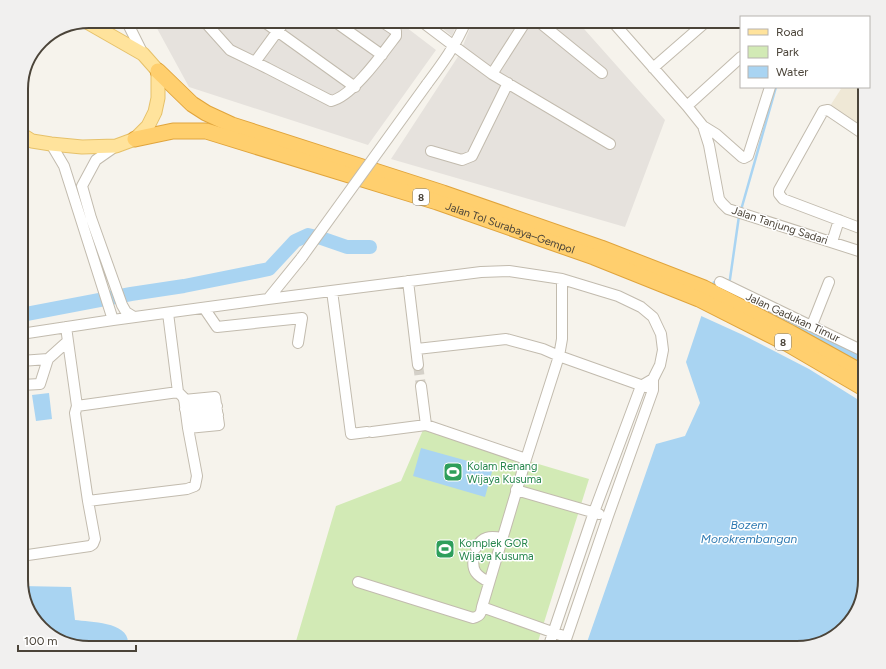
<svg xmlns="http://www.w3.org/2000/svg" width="886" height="669" font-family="Figtree,sans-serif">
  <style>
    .industrial { fill: #e6e2dd }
    .education { fill: #efe8d6 }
    .green { fill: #d2eab5 }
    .water { fill: #a9d4f2 }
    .pier { fill: #f6f3ec }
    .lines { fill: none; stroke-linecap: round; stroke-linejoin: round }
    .stream { stroke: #a9d4f2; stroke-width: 2.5 }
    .river { stroke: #a9d4f2; stroke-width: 14 }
    .minor-tunnel { stroke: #d4d0c8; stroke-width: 10; stroke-dasharray: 10 5; stroke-linecap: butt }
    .minor-casing { stroke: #c2bbae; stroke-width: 12 }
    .major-casing { stroke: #e6c16a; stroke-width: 15 }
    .highway-casing { stroke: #e0a43c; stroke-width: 17 }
    .minor { stroke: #fff; stroke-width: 10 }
    .major { stroke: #ffe39c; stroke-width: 13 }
    .highway { stroke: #ffcf6e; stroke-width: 15 }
    .minor-bridge-casing { stroke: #c2bbae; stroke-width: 12; stroke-linecap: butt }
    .minor-bridge { stroke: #fff; stroke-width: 10 }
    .labels { text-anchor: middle; stroke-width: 3; stroke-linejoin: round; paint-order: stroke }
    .shield { fill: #fff; stroke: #817c74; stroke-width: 1 }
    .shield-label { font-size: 10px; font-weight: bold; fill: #4b4439 }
    .street-label { font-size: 11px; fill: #4b4439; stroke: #fff }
    .leisure-label { font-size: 11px; fill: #27864d; stroke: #fff; text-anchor: start }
    .water-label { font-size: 12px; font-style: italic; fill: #2e7ab2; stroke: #fff }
    .rim { fill: none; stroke: #4b4439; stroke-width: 2 }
  </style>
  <rect width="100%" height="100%" fill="#f6f3ec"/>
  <path class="industrial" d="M153,21H398L436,50L368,145L189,87Z
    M433,21H458L452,36Z
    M473,21H577L665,120L625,227L391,159L459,55Z"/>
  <path class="education" d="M838,87H865V132L830,106L841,89Z"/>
  <path class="green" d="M423,430L589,479L536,648H294L336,506L401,481Z"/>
  <path class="water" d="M713,281L727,287L865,354V580L851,621L827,641L797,648H585L656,444L685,436L700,403L686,362Z
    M49,393L52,419L36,421L32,395Z
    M421,448L493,468L485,497L413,476Z
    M22,586L71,587L75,620C91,622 135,622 127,648H89L48,634L28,610Z"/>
  <path class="pier" d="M702,306L865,370V404L809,369L743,335L699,315Z"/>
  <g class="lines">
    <path class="stream" d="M741,210L776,87
      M728,284L730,279L739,216"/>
    <path class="river" d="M21,315L131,294L184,286L269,269L295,241L308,235L321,238L347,247H370"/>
    <path class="minor-tunnel" d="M418,365L421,386"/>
    <defs>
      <path id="minor" d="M129,21V26L143,54
        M204,21L230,50L267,68L331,101C352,97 383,53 396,36V31L381,21
        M263,21L355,87
        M334,21L382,55
        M421,21L454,46L492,74L610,144
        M538,21L602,73
        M612,21L687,106L703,126L709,145L719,199L722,203L728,209L865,253
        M255,62L285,21
        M653,68L707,21
        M492,74L526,21
        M427,84C442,64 456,45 466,21
        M687,106L741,57
        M703,126L716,134L742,157L744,158L748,156L770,87
        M865,135L828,110L823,111L779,190V194L783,199L865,230
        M51,144L64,166L113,320
        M116,146L96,160L82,186L91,218L122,305L126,312L134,317
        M431,151L462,160L472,156L508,83
        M832,242L839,220
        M562,279V339L559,356L526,459L482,607L566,637
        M408,281L418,365
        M720,282L865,352
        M332,291L351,434L367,432
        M268,299L302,257
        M204,308L217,327L302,318L298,343
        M812,325L829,282
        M21,334L113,320L268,299L481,272L509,271L562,279L618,296L641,307L653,317L661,334L663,350L660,365L653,379V390L608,516L563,648
        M417,349L506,339L543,349L559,356L646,387
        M21,361L48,359
        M21,383L22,385L40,384L48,359L68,341
        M421,386L426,425L526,459
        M184,400L215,397L219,425L188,428
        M77,406L178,392
        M185,409L217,406
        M187,419L218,415
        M372,432L426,425
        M516,490L599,514
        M88,501L187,489L195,486L197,476L188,428L184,398L178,392L168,313
        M476,548C482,536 490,536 502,538
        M21,556L90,546L93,544L95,539L88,501L75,413L77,406L66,327
        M474,557C471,571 477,576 489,582
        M358,582L473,618C480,616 481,614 482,607
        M548,648L594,512L641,386L653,379"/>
      <path id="major" d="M21,134L32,141L51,144L82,147L116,146L135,139L148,126L155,112L158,98V71L143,54L87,22"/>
      <g id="highway">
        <path d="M158,71L192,104L206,113L232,125L443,193L601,248L704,288L791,333L865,374"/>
        <path id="s1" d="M135,139L173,131H206L437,202L594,257L699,299L788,344L865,389"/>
      </g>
    </defs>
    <use href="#minor" class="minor-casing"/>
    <use href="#major" class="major-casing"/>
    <use href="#highway" class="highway-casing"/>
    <use href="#minor" class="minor"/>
    <use href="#major" class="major"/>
    <use href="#highway" class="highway"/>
    <defs>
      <path id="minor-bridge" d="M302,257L427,84"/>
    </defs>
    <use href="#minor-bridge" class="minor-bridge-casing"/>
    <use href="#minor-bridge" class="minor-bridge"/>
  </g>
  <defs>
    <symbol id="stadium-square" viewBox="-11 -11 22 22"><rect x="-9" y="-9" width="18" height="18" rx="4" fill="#2e9e5b" stroke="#fff"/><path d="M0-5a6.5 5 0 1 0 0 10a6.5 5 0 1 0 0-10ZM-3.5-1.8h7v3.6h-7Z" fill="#fff"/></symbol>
  </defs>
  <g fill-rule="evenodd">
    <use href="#stadium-square" x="442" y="461" width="22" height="22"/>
    <use href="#stadium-square" x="434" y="538" width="22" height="22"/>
  </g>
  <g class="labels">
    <g class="shield">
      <rect x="413" y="189" width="16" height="16" rx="3"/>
      <rect x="775" y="334" width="16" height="16" rx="3"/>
    </g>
    <g class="shield-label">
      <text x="421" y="201">8</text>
      <text x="783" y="346">8</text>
    </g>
    <g class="street-label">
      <text transform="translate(780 225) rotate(18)" y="4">Jalan Tanjung Sadari</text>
      <text dy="4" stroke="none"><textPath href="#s1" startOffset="391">Jalan Tol Surabaya–Gempol</textPath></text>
      <text transform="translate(793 317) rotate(25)" y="4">Jalan Gadukan Timur</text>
    </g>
    <g class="leisure-label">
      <text x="467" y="470">Kolam Renang<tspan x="467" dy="13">Wijaya Kusuma</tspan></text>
      <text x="459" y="547">Komplek GOR<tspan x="459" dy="13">Wijaya Kusuma</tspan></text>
    </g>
    <g class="water-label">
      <text x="749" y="529">Bozem<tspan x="749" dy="14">Morokrembangan</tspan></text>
    </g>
  </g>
  <path d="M0 0H886V669H0ZM89 28H797A61 61 0 0 1 858 89V580A61 61 0 0 1 797 641H89A61 61 0 0 1 28 580V89A61 61 0 0 1 89 28Z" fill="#f1f0ef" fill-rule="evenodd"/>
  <path class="rim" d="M89 28H797A61 61 0 0 1 858 89V580A61 61 0 0 1 797 641H89A61 61 0 0 1 28 580V89A61 61 0 0 1 89 28Z"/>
  <rect x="740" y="16" width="130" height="72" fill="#ffffff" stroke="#b7b4b0"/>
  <rect x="748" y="29" width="20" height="6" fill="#ffe39c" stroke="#b7b4b0"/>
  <text x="776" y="36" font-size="12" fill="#4b4439">Road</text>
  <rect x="748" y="46" width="20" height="12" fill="#d2eab5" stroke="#b7b4b0"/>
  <text x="776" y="56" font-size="12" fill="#4b4439">Park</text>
  <rect x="748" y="66" width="20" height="12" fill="#a9d4f2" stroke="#b7b4b0"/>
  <text x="776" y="76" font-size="12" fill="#4b4439">Water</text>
  <path d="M18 645v6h118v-6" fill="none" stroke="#4b4439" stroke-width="2"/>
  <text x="24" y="645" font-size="12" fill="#4b4439" stroke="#ffffff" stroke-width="3" paint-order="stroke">100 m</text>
</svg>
